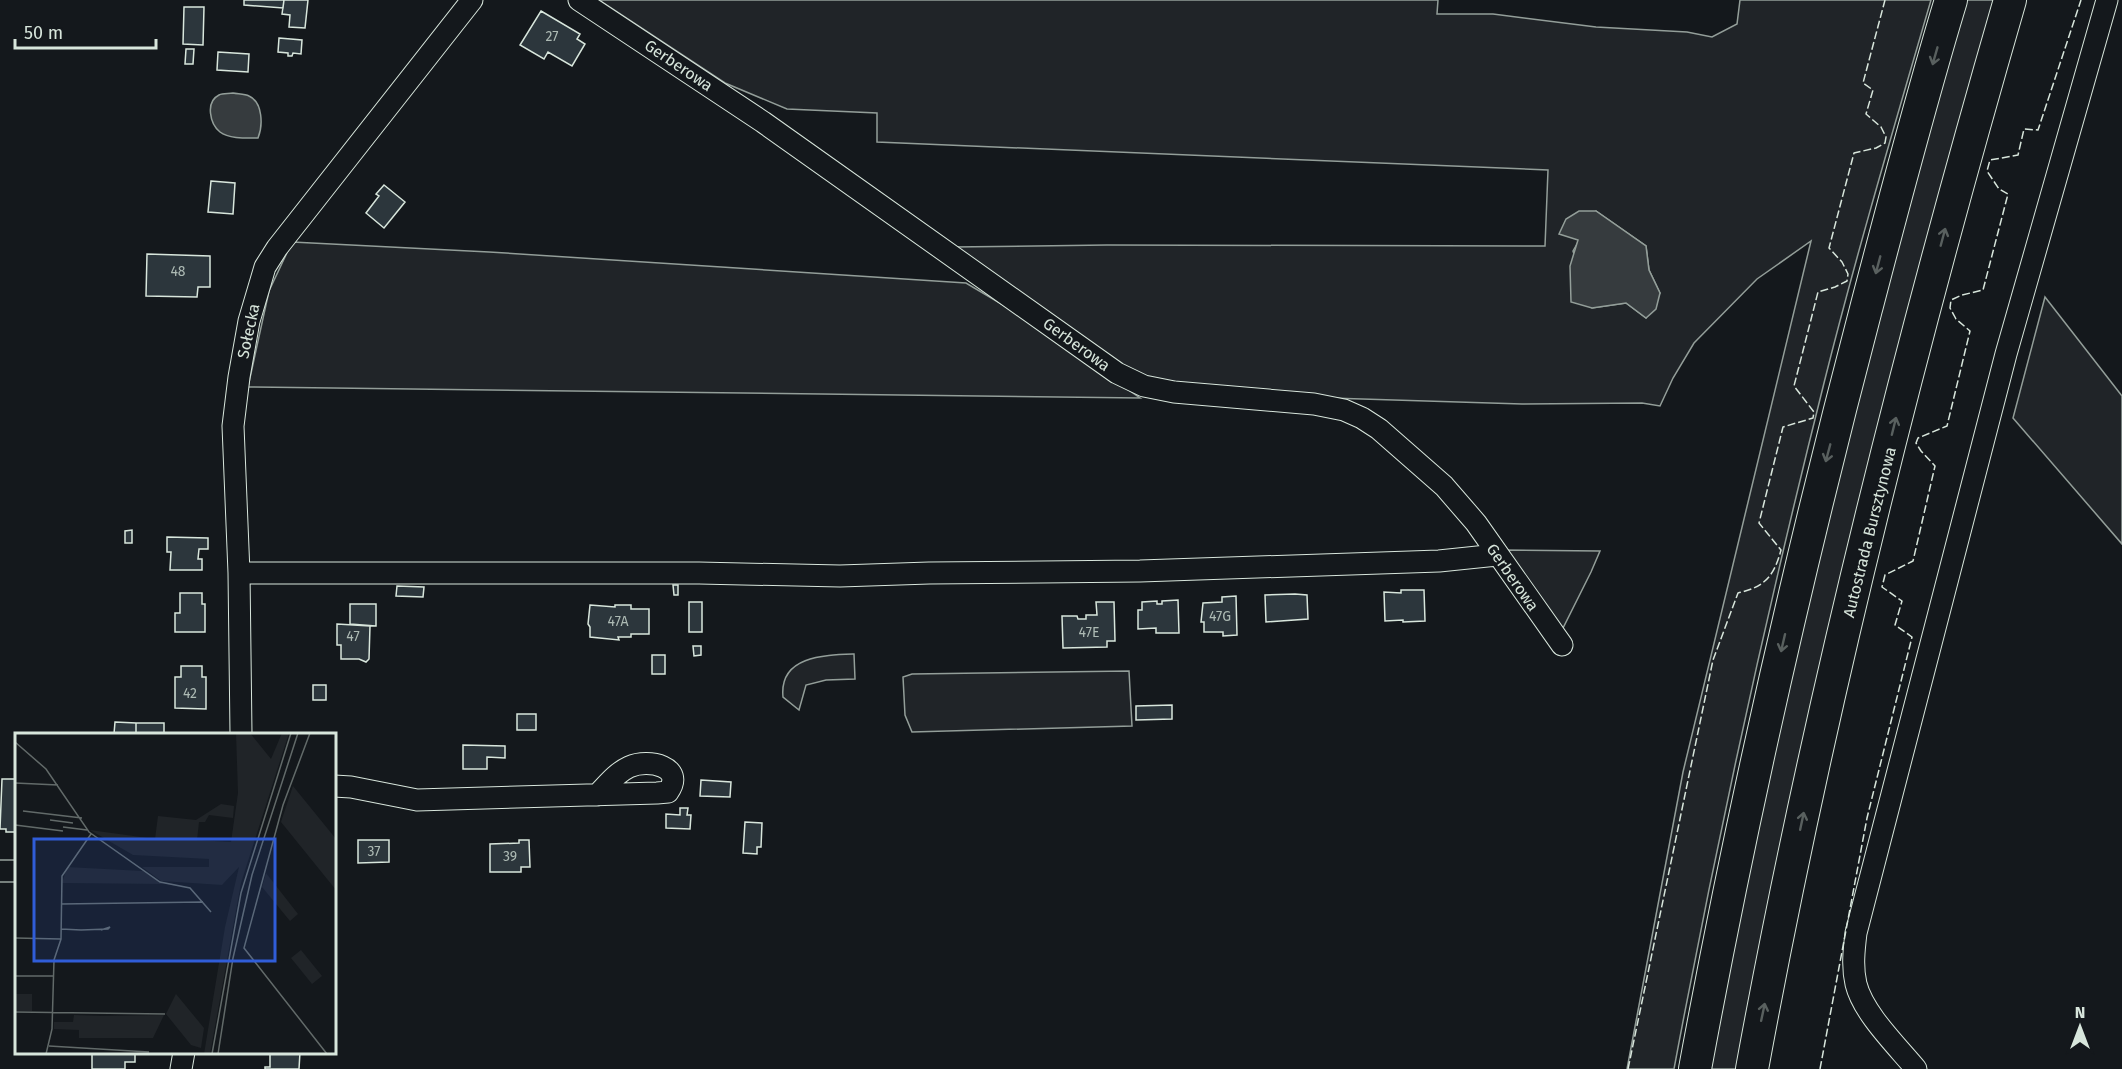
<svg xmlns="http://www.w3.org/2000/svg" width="2122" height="1069" font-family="'Fira Sans',sans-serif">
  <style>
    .green { fill: #202428; stroke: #939e99; stroke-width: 1.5; fill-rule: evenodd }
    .water { fill: #363b3e; stroke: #939e99; stroke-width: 1.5 }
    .building { fill: #2c363c; stroke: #d8e6dc; stroke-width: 1.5 }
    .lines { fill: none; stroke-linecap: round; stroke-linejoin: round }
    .minor-casing { stroke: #d8e6dc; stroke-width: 23 }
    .highway-casing { stroke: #d8e6dc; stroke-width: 34 }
    .minor { stroke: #14181c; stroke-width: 21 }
    .highway { stroke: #14181c; stroke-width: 32 }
    .fence { stroke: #d8e6dc; stroke-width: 1.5; stroke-dasharray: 8 3; stroke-linecap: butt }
    .oneway { stroke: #59605f }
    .labels { text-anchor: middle; stroke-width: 4.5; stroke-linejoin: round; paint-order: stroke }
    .number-label { font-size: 14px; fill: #adbab4 }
    .street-label { font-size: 16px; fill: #d8e6dc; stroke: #14181c }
    .inset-road { fill: none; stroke: #626a69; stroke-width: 1.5 }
    .view { fill: #305dd8; fill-opacity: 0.15; stroke: #305dd8; stroke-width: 3 }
    .inset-edge { fill: none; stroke: #d8e6dc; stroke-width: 3 }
  </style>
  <rect width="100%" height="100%" fill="#14181c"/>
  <path class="green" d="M599,0H1438L1437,14H1493L1596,27L1687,32L1712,37L1737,24L1740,0H1931C1894,127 1856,255 1824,383C1767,610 1717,839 1674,1069H1627L1683,772L1811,241L1757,279L1694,343L1673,378L1660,406L1642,403L1522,404L1330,398L1148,380L1121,367L954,247L1107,245L1545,246L1548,170L877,142V113L787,109L725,83ZM1596,211L1646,246L1649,270L1660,293L1646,318L1626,303L1592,308L1573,251Z
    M1964,0H1998L1740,1069H1707L1734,931L1828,504Z
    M292,242L489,252L966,283L1025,318L1140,398L248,387L269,291Z
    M2045,297L2122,396V544L2013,418Z
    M1504,550L1600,551L1591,572L1562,630Z
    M854,654L855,679L826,680L806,685L799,710L783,697C779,656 824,655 854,654Z
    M1129,671L1132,726L912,732L905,715L903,677L912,674Z"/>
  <path class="water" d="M233,93C238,94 245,94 249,96C263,102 263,126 258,138C247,138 229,139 220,132C210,124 205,102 219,95C223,93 229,94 233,93Z
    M1579,211H1596L1646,246L1649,270L1660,293L1656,309L1646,318L1626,303L1592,308L1571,302L1570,266L1578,240L1559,234L1566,219Z"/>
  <path class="building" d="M244,0H284L283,8L244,5Z
    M284,0H308L305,28L289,27L290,15L282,14Z
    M184,7H204L203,45L183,44Z
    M541,11L580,34L577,39L585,44L572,66L548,52L544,59L520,45Z
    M279,38L302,40L301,54L293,53L292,56H288V53L278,52Z
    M186,49H194L193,64H185Z
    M218,52L249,54L248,72L217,70Z
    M211,181L235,183L233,214L208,212Z
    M384,185L405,202L384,228L366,213L379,196L376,194Z
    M147,254L210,256V287H198L197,297L146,296Z
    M132,530V543H125V531Z
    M167,537L208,538V549H199L198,559H202V570H170L171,552H167Z
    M673,585H678V595H674Z
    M397,586L424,587L423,597L396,596Z
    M1401,590H1424L1425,621L1403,622V620L1385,621L1384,592L1401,593Z
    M180,593H202V604H205V632H175V613H180Z
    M1295,594L1307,595L1308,619L1266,622L1265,595Z
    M1236,596L1237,635L1223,636V632H1204V622H1201L1203,603L1222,602V597Z
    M1178,600L1179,633H1156V628L1138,629V610H1142V602L1157,601V604H1162V601Z
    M689,602H702V632H689Z
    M1096,602H1114L1115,641H1107V647L1063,648L1062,616H1077L1078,619H1086V615H1097Z
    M350,604H376V626L350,624Z
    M590,605L615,607V605H631V609H649V634H631V637H618L619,640L590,637V627L588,624Z
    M337,624L370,626L369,659L366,662L359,659H341V645H337Z
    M693,646H701V655L694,656Z
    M652,655H665V674H652Z
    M181,666H202V677H206V709L175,708V677H181Z
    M313,685H326V700H313Z
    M1172,705V719L1136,720V706Z
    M517,714H536V730H517Z
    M115,722L136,723V734H114Z
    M136,723H164V734H136Z
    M463,745L505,746V758L487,757V769H463Z
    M2,779H16V832H6V829H0Z
    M701,780L731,782L730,797L700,796Z
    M680,808H688L687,815H691L690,829L666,828V814L680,815Z
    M745,822L762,823L761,847H757V854L743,853Z
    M358,840H389V862L358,863Z
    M519,840H529L530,867H521V872H490V844L519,843Z
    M98,1052H135V1062H125V1069H92V1054H98Z
    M270,1052H300L299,1069H265V1067H270Z"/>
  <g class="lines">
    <defs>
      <path id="minor" d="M579,0L763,122L1117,373L1144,386L1174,392L1314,404L1344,410L1362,418L1379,429L1444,486L1476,523L1562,645
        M239,573H699L840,576L929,573L1140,571L1439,561L1497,555
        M241,734L239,573L233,426L239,377L249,321L265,267L277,248L472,0
        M334,786L351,787L417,800L657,793L668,792C686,767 649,758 629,767C616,773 607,785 597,795
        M0,871H16
        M181,1069L184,1052
        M1916,1069C1897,1046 1863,1013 1856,984C1852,967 1854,950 1856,933L2006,354L2107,0"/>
      <path id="highway" d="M1695,1069C1742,814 1800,560 1866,309C1893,206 1920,102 1951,0
        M1752,1069C1818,709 1908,352 2010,0"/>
    </defs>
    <use href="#minor" class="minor-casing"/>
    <use href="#highway" class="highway-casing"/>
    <use href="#minor" class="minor"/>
    <use href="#highway" class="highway"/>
    <path class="fence" d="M1628,1069L1713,660L1738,593C1765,587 1774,576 1781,550L1759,523L1783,427L1813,418L1814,412L1794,386L1818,292L1835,287L1847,281L1848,274L1842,262L1829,248L1854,153L1876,148L1885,143L1886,137L1881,127L1866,114L1873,90L1863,83L1885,0
      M1820,1069L1867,818L1912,637L1895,625L1902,601L1882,587L1885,575L1913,561L1935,466L1921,451L1916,443L1918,438L1947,426L1970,331L1956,319L1950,308L1951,300L1962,295L1983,290L2008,194L1999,189L1987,171L1990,160L2018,155L2024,129L2038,130L2081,0"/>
  </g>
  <defs><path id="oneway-shaft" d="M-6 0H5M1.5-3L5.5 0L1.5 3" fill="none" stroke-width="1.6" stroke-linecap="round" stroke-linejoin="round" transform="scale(1.5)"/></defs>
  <g class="oneway">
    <use href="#oneway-shaft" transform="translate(1935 56) rotate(106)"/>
    <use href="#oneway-shaft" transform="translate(1943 237) rotate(-75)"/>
    <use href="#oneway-shaft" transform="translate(1878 265) rotate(105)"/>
    <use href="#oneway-shaft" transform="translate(1894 426) rotate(-76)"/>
    <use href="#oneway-shaft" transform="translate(1828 453) rotate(105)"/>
    <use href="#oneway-shaft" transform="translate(1783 643) rotate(103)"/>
    <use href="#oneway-shaft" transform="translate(1802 821) rotate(-78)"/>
    <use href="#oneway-shaft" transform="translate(1763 1012) rotate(-78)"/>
  </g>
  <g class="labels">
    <g class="number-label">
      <text x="552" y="41">27</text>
      <text x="178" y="276">48</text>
      <text x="1220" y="621">47G</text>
      <text x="618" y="626">47A</text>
      <text x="1089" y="637">47E</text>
      <text x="353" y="641">47</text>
      <text x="190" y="698">42</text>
      <text x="374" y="856">37</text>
      <text x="510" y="861">39</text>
    </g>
    <g class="street-label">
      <text transform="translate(679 65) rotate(34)" y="6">Gerberowa</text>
      <text transform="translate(248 331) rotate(-78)" y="6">Sołecka</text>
      <text transform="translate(1077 344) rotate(36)" y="6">Gerberowa</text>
      <text transform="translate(1869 532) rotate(-76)" y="6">Autostrada Bursztynowa</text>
      <text transform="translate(1513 577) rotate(55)" y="6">Gerberowa</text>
    </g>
  </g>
  <g transform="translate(15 733)">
    <rect width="321" height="321" fill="#14181c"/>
    <path d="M221,0H235L256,26L267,0H274L226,150L195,321H189L210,194L224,134L207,152L146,148L127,134H194V126L118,122L75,97L140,106L143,83L181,87L206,71L219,73L218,85L194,82L190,89H184L182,107L216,109L223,60ZM278,53L321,106V157L266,89ZM52,134L128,138L148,151L47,150ZM251,140L283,181L275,188L247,154ZM286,217L307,243L297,251L276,225ZM0,261H17V278H0ZM161,261L189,295L186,315L176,312L151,281ZM59,282L87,283L149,282L138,305H64V297L39,296V289H58Z" fill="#202428"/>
    <path class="inset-road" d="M295,0L268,72L229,215L312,321M0,9L31,36L74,99L145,149L175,155L196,179M0,50L43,52M8,78L67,85M35,87L58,90M0,92L48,98M48,94L72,97M46,171L188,169M46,196L66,197L93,196L95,194L86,197M0,205L46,206M0,243H38M0,279L150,281M34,313L134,319M31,321L37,296L39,227L46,206L47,143L76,101M197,321L226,160L276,0M203,321L218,225L237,142L283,0"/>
    <path class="view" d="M19,106H260V228H19Z"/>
    <rect width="321" height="321" class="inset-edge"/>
  </g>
  <g transform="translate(2080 1027)" stroke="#14181c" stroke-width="4.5" paint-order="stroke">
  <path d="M0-4.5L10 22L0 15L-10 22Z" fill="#d8e6dc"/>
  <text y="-9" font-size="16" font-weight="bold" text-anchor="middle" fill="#d8e6dc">N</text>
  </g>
  <path d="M15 39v9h141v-9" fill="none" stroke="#d8e6dc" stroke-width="3"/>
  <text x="24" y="39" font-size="18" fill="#d8e6dc" stroke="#14181c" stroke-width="4.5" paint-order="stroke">50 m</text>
</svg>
